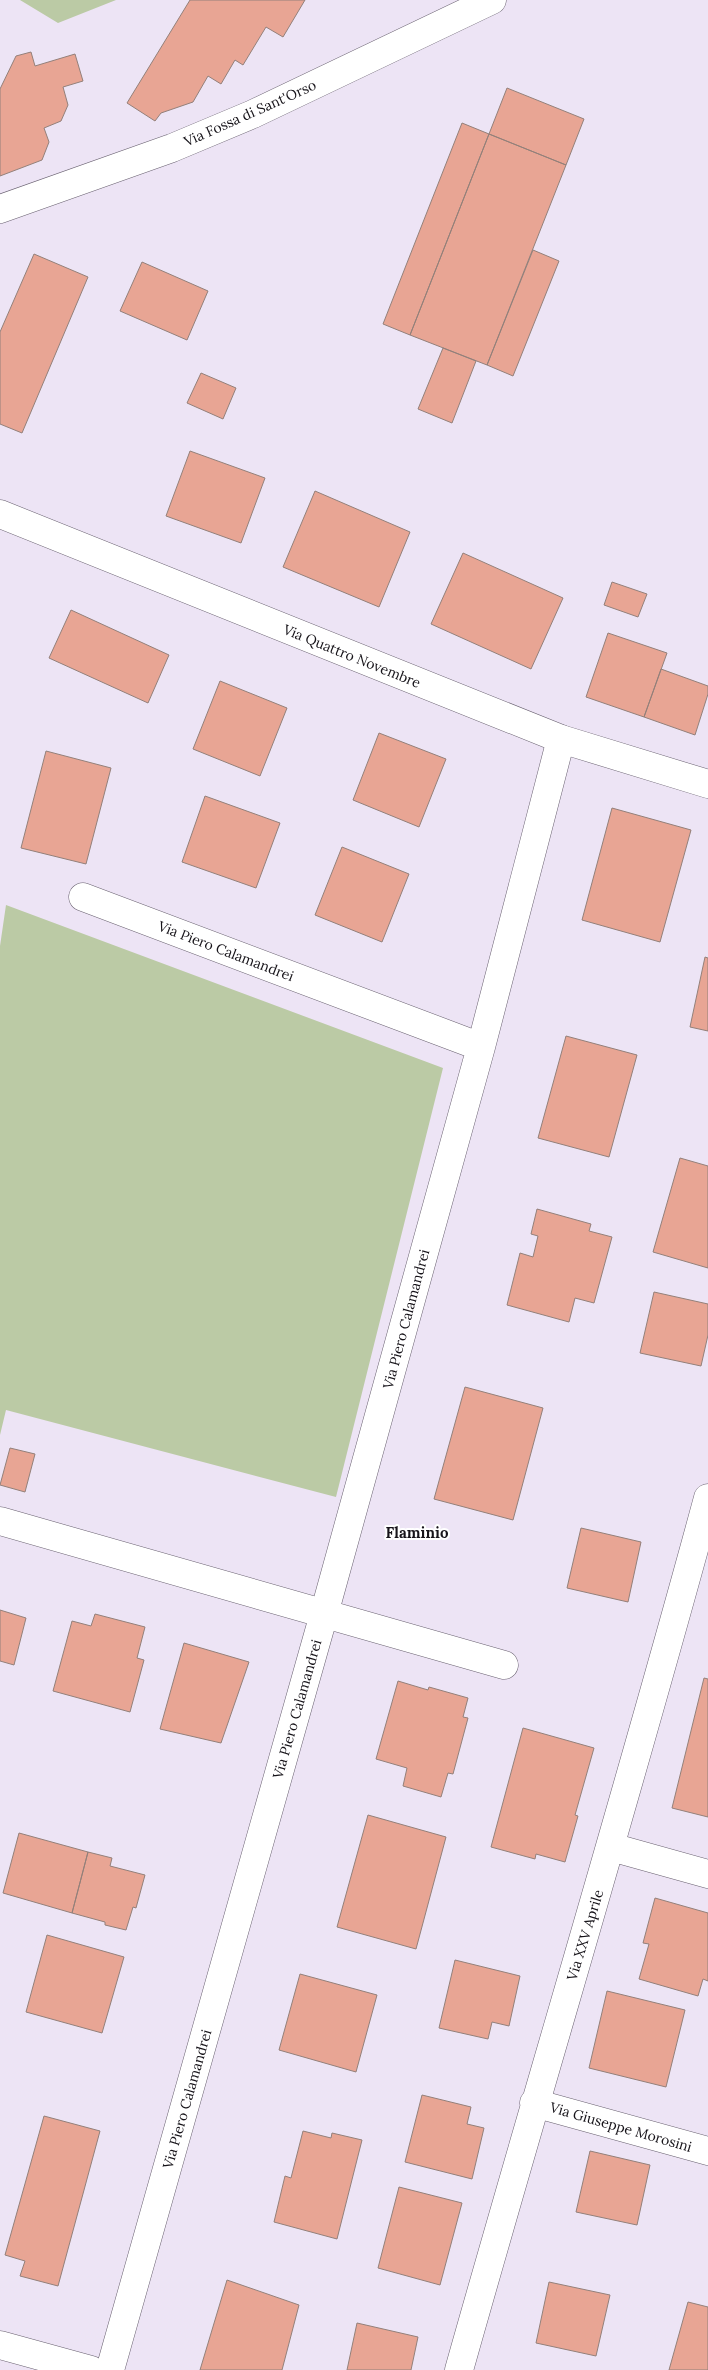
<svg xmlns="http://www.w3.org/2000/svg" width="708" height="2370" font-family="Lora,serif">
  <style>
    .green { fill: #bbcaa5 }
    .building { fill: #e8a594; stroke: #93807a }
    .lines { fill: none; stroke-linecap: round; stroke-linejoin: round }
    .minor-casing { stroke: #696170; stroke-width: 29 }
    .tertiary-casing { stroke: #696170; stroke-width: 29 }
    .minor { stroke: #fff; stroke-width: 28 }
    .tertiary { stroke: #fff; stroke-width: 28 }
    .labels { text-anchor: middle; stroke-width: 4; stroke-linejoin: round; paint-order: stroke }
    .street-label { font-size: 14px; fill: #161319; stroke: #fff }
    .neighbourhood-label { font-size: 15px; font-weight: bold; fill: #161319; stroke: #fff }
  </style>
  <rect width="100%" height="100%" fill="#ede4f5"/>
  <path class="green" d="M20,0H116L58,23Z
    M6,905L443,1068L336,1497L6,1410L0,1435V946Z"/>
  <path class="building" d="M190,0H305L283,37L266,27L243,65L235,60L221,84L208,76L193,102L161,113L155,121L127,103Z
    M31,52L35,66L75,54L83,81L63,87L68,105L61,121L44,128L49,142L42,160L0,176V89L16,56Z
    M507,88L584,119L566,165L489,134Z
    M462,123L489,134L410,335L383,324Z
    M489,134L566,165L487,365L410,335Z
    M533,250L559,261L513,376L487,365Z
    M34,254L88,277L22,433L0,424V332Z
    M142,262L208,291L187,340L120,311Z
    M443,348L476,361L452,423L418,409Z
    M201,373L236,388L223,419L187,403Z
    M190,451L265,478L241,543L166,516Z
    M315,491L410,532L379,607L283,567Z
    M463,553L563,598L531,669L431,624Z
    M612,582L647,594L638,617L604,605Z
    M71,610L169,655L148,703L49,658Z
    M608,633L667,653L644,717L586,697Z
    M661,669L708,686V694L695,735L644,717Z
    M220,681L287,708L260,776L193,749Z
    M379,733L446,759L419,827L353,800Z
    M46,751L111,768L86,864L21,848Z
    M205,796L280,823L256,888L182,862Z
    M612,808L691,830L660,942L582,920Z
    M342,847L409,874L382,942L315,915Z
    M705,957L708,958V1031L690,1027Z
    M566,1036L637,1055L609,1157L538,1138Z
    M680,1158L708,1166V1268L653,1252Z
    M537,1209L591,1224L589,1231L612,1237L594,1303L575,1298L569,1322L507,1305L520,1253L533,1257L538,1236L531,1234Z
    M654,1292L708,1304V1335L701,1366L640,1353Z
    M465,1387L543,1408L513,1520L434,1499Z
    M10,1448L35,1454L25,1492L0,1485Z
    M581,1528L641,1542L628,1602L567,1588Z
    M0,1610L26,1618L14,1665L0,1661Z
    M95,1614L145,1627L137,1658L144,1660L130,1712L53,1691L72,1621L91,1626Z
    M184,1643L249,1662L221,1743L160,1729Z
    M704,1678L708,1679V1817L672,1808Z
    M398,1681L428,1690L429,1687L468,1698L463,1717L468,1718L453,1774L448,1773L441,1797L403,1786L407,1768L376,1759Z
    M523,1728L594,1748L575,1815L578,1816L565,1862L536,1854L535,1859L491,1847Z
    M368,1815L446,1837L416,1949L337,1927Z
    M19,1833L88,1852L72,1913L3,1893Z
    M88,1852L112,1858L110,1866L145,1875L136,1908L133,1907L126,1930L105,1925V1922L72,1913Z
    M655,1898L708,1913V1981L703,1979L698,1996L639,1979L649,1944L643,1943Z
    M47,1935L124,1957L102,2033L26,2012Z
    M455,1960L520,1976L509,2026L492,2022L488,2039L439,2028Z
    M300,1974L377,1995L356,2072L279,2050Z
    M607,1991L685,2010L666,2087L589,2068Z
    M422,2095L471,2107L467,2124L484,2128L472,2179L405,2162Z
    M44,2116L100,2131L58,2286L20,2276L25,2261L5,2255Z
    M303,2131L331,2138L332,2133L362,2140L337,2239L274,2222L285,2176L291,2178Z
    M590,2151L650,2165L637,2225L576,2212Z
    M399,2187L462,2203L440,2285L378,2268Z
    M227,2280L299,2305L282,2370H200Z
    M549,2282L610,2295L596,2356L536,2343Z
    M688,2302L708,2307V2370H669Z
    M357,2323L418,2337L411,2370H347Z"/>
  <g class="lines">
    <defs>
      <path id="minor" d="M0,209L172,148L253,114L492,0
        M83,897L481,1047
        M0,1521L504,1665
        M611,1847L708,1874
        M534,2103L708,2151
        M0,2345L91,2370
        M110,2370L324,1614L481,1047L561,739
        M459,2370C541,2079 629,1790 708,1498"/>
      <path id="tertiary" d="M0,514L561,739L708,784"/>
    </defs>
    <use href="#minor" class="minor-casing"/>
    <use href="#tertiary" class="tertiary-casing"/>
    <use href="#minor" class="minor"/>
    <use href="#tertiary" class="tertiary"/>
  </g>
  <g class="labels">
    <g class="street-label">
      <text transform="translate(250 113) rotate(-24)" y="5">Via Fossa di Sant'Orso</text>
      <text transform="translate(352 656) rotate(22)" y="5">Via Quattro Novembre</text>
      <text transform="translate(226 951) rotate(21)" y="5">Via Piero Calamandrei</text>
      <text transform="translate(406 1319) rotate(-75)" y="5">Via Piero Calamandrei</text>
      <text transform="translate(297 1709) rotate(-74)" y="5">Via Piero Calamandrei</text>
      <text transform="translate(585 1935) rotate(-73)" y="5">Via XXV Aprile</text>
      <text transform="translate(187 2099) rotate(-74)" y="5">Via Piero Calamandrei</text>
      <text transform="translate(621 2127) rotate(16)" y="5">Via Giuseppe Morosini</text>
    </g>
    <g class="neighbourhood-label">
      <text x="417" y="1538">Flaminio</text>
    </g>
  </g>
</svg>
